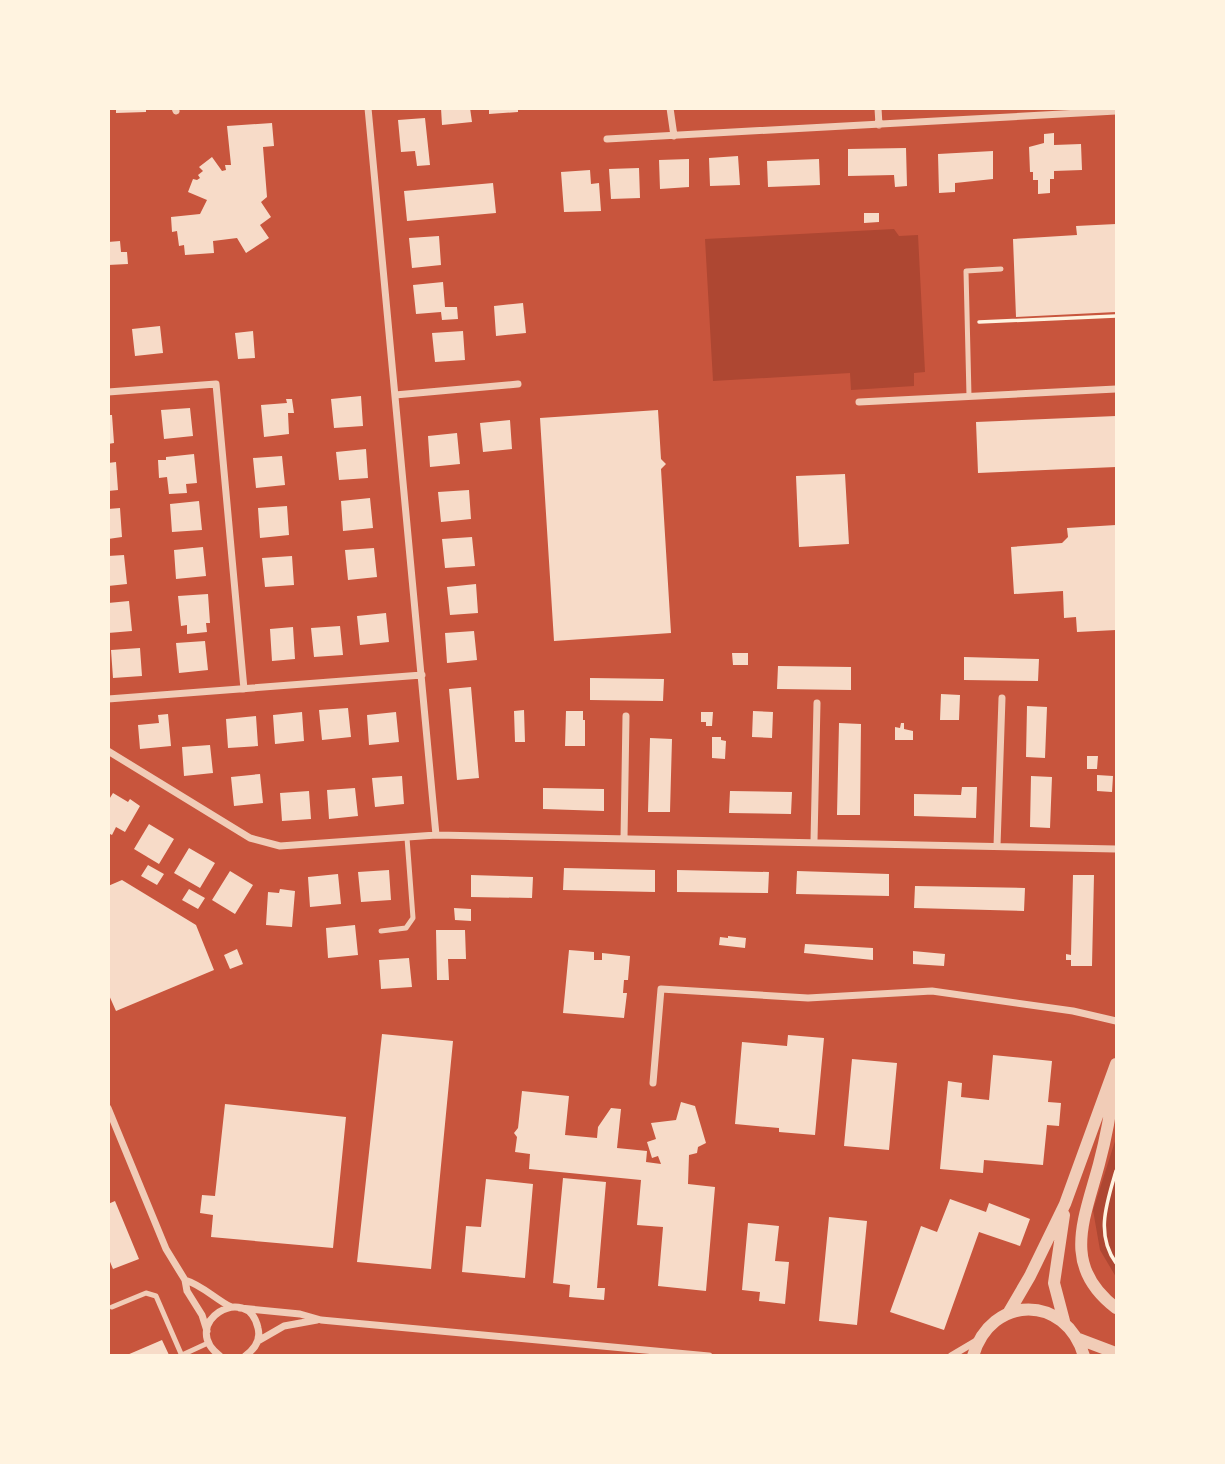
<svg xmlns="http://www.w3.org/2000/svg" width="1225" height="1464" font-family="'Exo 2',sans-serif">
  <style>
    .green { fill: #ae4732 }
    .building { fill: #f7dbc8 }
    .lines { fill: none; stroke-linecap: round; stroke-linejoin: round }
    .path { stroke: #fff3e0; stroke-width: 3.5 }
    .service { stroke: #f1ccb7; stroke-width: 5 }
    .minor { stroke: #f1ccb7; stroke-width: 7 }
    .tertiary { stroke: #f1ccb7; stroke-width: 12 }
  </style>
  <rect width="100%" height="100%" fill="#c8553d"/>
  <path class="green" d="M894,229L899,236L918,235L925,372L914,373V386L851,390L850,373L713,381L705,239Z
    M1116,1138V1277L1100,1250L1093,1210Z"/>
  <path class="building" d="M116,108H146V112L116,113Z
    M441,108H470L472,122L442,125Z
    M489,108H518V112L489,114Z
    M425,118L430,165L417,166L415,151L401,152L398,120Z
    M272,123L274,146L263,147L267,197L261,202L271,217L260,225L269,238L246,253L237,238L213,241L214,253L185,255L184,245L179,246L177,231L172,232L171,217L200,214L207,200L188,192L193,179L197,180L200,178L198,175L203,171L199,167L212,157L222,171L226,170L225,165H231L227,126Z
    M1054,133V145L1081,144L1082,170L1054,171V179H1050V193L1038,194V180H1033V172H1030L1029,147L1044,143V134Z
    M906,148L907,186L895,187L894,175L848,176V149Z
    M993,151V179L955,183V192L939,193L938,154Z
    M738,156L740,185L710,186L709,158Z
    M689,159V187L660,189L659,160Z
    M819,159L820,185L768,187L767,161Z
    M639,168L640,198L611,199L609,169Z
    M590,170L591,184L599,183L601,211L564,212L561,172Z
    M493,183L496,213L407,221L404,191Z
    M864,213H879V222L864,223Z
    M1116,224V312L1016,317L1013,239L1077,235L1076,226Z
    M439,236L441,265L412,268L409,238Z
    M120,241L121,252H127L128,264L108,265V242Z
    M443,282L445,307H457L458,319L442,320L441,312L416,314L413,285Z
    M523,303L526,333L496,336L494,306Z
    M160,326L163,353L135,356L132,329Z
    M253,331L255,358L238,359L235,333Z
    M463,331L465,360L435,362L432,333Z
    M361,396L363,426L334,428L331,399Z
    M286,399H292L294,413H288L289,434L264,437L261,405L287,403Z
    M190,408L193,436L164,439L161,410Z
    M658,410L661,459L666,464L661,469L671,633L554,641L540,418Z
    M108,415H112L114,443L108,444Z
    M1116,416V467L978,473L976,422Z
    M510,420L512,449L483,452L480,423Z
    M457,433L460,464L430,467L428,436Z
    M366,449L368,478L339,480L336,452Z
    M194,454L197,483L186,484L187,493L169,494L167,477L159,478L158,460H166V457Z
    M282,456L285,485L256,488L253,458Z
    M116,462L118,490L108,491V463Z
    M845,474L849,544L799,547L796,476Z
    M469,490L471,519L441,522L438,492Z
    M370,498L373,528L343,531L341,501Z
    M199,501L202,530L172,532L170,504Z
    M287,506L289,535L260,538L258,508Z
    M120,508L122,537L108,539V509Z
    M1116,525V630L1077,632L1076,617L1064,618L1063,591L1014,594L1011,547L1062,543L1068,537L1067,528Z
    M472,537L475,566L445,568L442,539Z
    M203,547L206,576L176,579L174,550Z
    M374,548L377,577L348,580L345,550Z
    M124,555L127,584L108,586V556Z
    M292,556L294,585L265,587L262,558Z
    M476,584L478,613L450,615L447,587Z
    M208,594L210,623H206L207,632L187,634V625L181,626L178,596Z
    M129,601L132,631L108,633V603Z
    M386,613L389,642L360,645L357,616Z
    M340,626L343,655L314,657L311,628Z
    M293,627L295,659L272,661L270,629Z
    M474,631L477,660L447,663L445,633Z
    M205,641L208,670L179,673L176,643Z
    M140,648L142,676L113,678L111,650Z
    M732,653H748V665H733Z
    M964,657L1039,659L1038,681L964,680Z
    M778,666L851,667V690L777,689Z
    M590,678L664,679L663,701L590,700Z
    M471,687L479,778L457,780L449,689Z
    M941,694L960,695L959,720H940Z
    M1027,706L1047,707L1045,758L1026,757Z
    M348,708L351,737L322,740L319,710Z
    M524,710L525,742H515L514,711Z
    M566,711H583V720H585V746H565Z
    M753,711L773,712L772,738L752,737Z
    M302,712L304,741L275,744L273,715Z
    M396,712L399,742L369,745L367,715Z
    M701,712H713L712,726H706V722H701Z
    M168,714L171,746L140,749L138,725L159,723L158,715Z
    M256,716L258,746L228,748L226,719Z
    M839,723L861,724L860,815H837Z
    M901,723H904V729L913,731V740H895V727L900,728Z
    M712,737H721V740L726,741L725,759L712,758Z
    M650,738L672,739L670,812H648Z
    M210,745L213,773L184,776L182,747Z
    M1087,756H1098L1097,769H1087Z
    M260,774L263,803L234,806L231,777Z
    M1097,775L1113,776L1112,792L1097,791Z
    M402,776L404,804L375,807L372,778Z
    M1031,776L1052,777L1050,828L1030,827Z
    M962,787H977L976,818L914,816V794L961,795Z
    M355,788L358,816L329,819L327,790Z
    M543,788L604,789V811L543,809Z
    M309,791L311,819L282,821L280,793Z
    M730,791L792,792L791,814L729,813Z
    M113,793L128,802L130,799L140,806L125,832L116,827L112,835L108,833V801Z
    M149,824L174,839L159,864L134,849Z
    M189,848L215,863L200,888L174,873Z
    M148,865L164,874L157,885L141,876Z
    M564,868L655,870V892L563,890Z
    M389,870L391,900L361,902L358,872Z
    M677,870L769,872L768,893L677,892Z
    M230,871L253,885L235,914L212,900Z
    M797,871L889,874V896L796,894Z
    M338,874L341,904L310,907L308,877Z
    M471,875L533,877L532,898L471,897Z
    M1073,875H1094L1092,966H1071V960H1066V954L1071,955Z
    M122,880L196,925L214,970L116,1011L108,993V886Z
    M915,886L1025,888L1024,911L914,908Z
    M189,889L205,898L198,909L182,900Z
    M280,889L295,891L292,927L266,925L268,892L279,893Z
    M454,908L471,909V921L455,920Z
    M355,925L358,955L328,958L326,928Z
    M436,930H465L466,959H448L449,980H437Z
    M728,936L746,938L745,948L719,945L720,937L728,938Z
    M805,944L873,948V960L804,953Z
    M237,949L243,964L230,969L224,955Z
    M569,950L594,952V960H602V953L630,956L628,980H624L623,993H627L624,1018L563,1013Z
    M913,951L945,954L944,966L913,964Z
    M409,958L412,987L381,989L379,960Z
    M382,1034L453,1041L431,1269L357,1262Z
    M788,1035L824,1038L815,1135L779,1132V1128L735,1124L742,1042L787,1046Z
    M993,1055L1052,1061L1048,1102L1061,1103L1059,1126L1047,1125L1043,1165L984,1160L983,1173L940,1169L948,1081L962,1083L961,1097L989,1100Z
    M852,1059L897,1063L889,1150L844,1146Z
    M522,1091L569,1096L565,1135L597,1138L598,1127L611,1108L621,1109L617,1148L647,1151L646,1162L661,1164L658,1156L652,1158L647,1142L656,1139L651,1123L676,1120L681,1102L695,1106L706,1143L698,1147L697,1153L689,1155L688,1184L715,1187L706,1291L658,1286L663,1227L637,1225L641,1180L529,1169L530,1154L515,1152L517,1137L514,1133L518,1128Z
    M225,1104L346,1117L333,1248L211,1237L213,1215L200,1213L202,1195L215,1196Z
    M563,1178L606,1182L597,1288H605L604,1300L569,1297L570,1285L553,1283Z
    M486,1179L533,1184L525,1278L462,1272L466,1226L481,1227Z
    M950,1199L986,1212L989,1203L1030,1219L1020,1246L979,1232L944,1330L890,1312L921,1226L937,1232Z
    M115,1201L139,1259L113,1269L108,1257V1204Z
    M829,1217L867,1221L857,1325L819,1321Z
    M748,1223L779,1226L775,1261L789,1262L785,1304L759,1301L760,1292L742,1290Z
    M162,1340L169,1355H127Z"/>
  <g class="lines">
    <path class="path" d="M979,322L1116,316
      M1116,1171C1107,1202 1095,1234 1116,1263"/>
    <path class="service" d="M969,396L966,271L1001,269
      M381,931L406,928L413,918L407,838
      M112,1307L146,1293L156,1296L182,1356
      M182,1355L208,1343"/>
    <path class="minor" d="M175,108L176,111
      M368,108L436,835
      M670,108L674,136
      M878,108L879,125
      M607,139L1116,111
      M108,392L216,384L244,689
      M395,395L518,384
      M859,402L1116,389
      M108,699L422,675
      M108,751L250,838L280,846L436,835L1116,849
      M624,839L626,716
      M814,841L817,703
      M997,846L1002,698
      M653,1083L661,989L808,998L932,991L1073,1011L1116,1021
      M108,1108L166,1249L185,1280L187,1291L202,1315L207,1331
      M185,1280C202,1285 215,1299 231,1307
      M240,1308L300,1314L321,1320L709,1356
      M258,1341L284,1326L317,1320
      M220,1356C177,1323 248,1281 258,1328C261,1340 255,1349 245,1356
      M951,1356L978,1340"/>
    <path class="tertiary" d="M1114,1084C1111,1111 1106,1138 1099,1164C1084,1220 1061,1266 1116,1308
      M1064,1215L1054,1283L1064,1321
      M1009,1312L1030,1276L1065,1204L1116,1064
      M1079,1339L1116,1353
      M973,1356C991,1294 1066,1294 1084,1356"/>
  </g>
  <rect width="1225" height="1464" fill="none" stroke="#fff3e0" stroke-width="220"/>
</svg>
